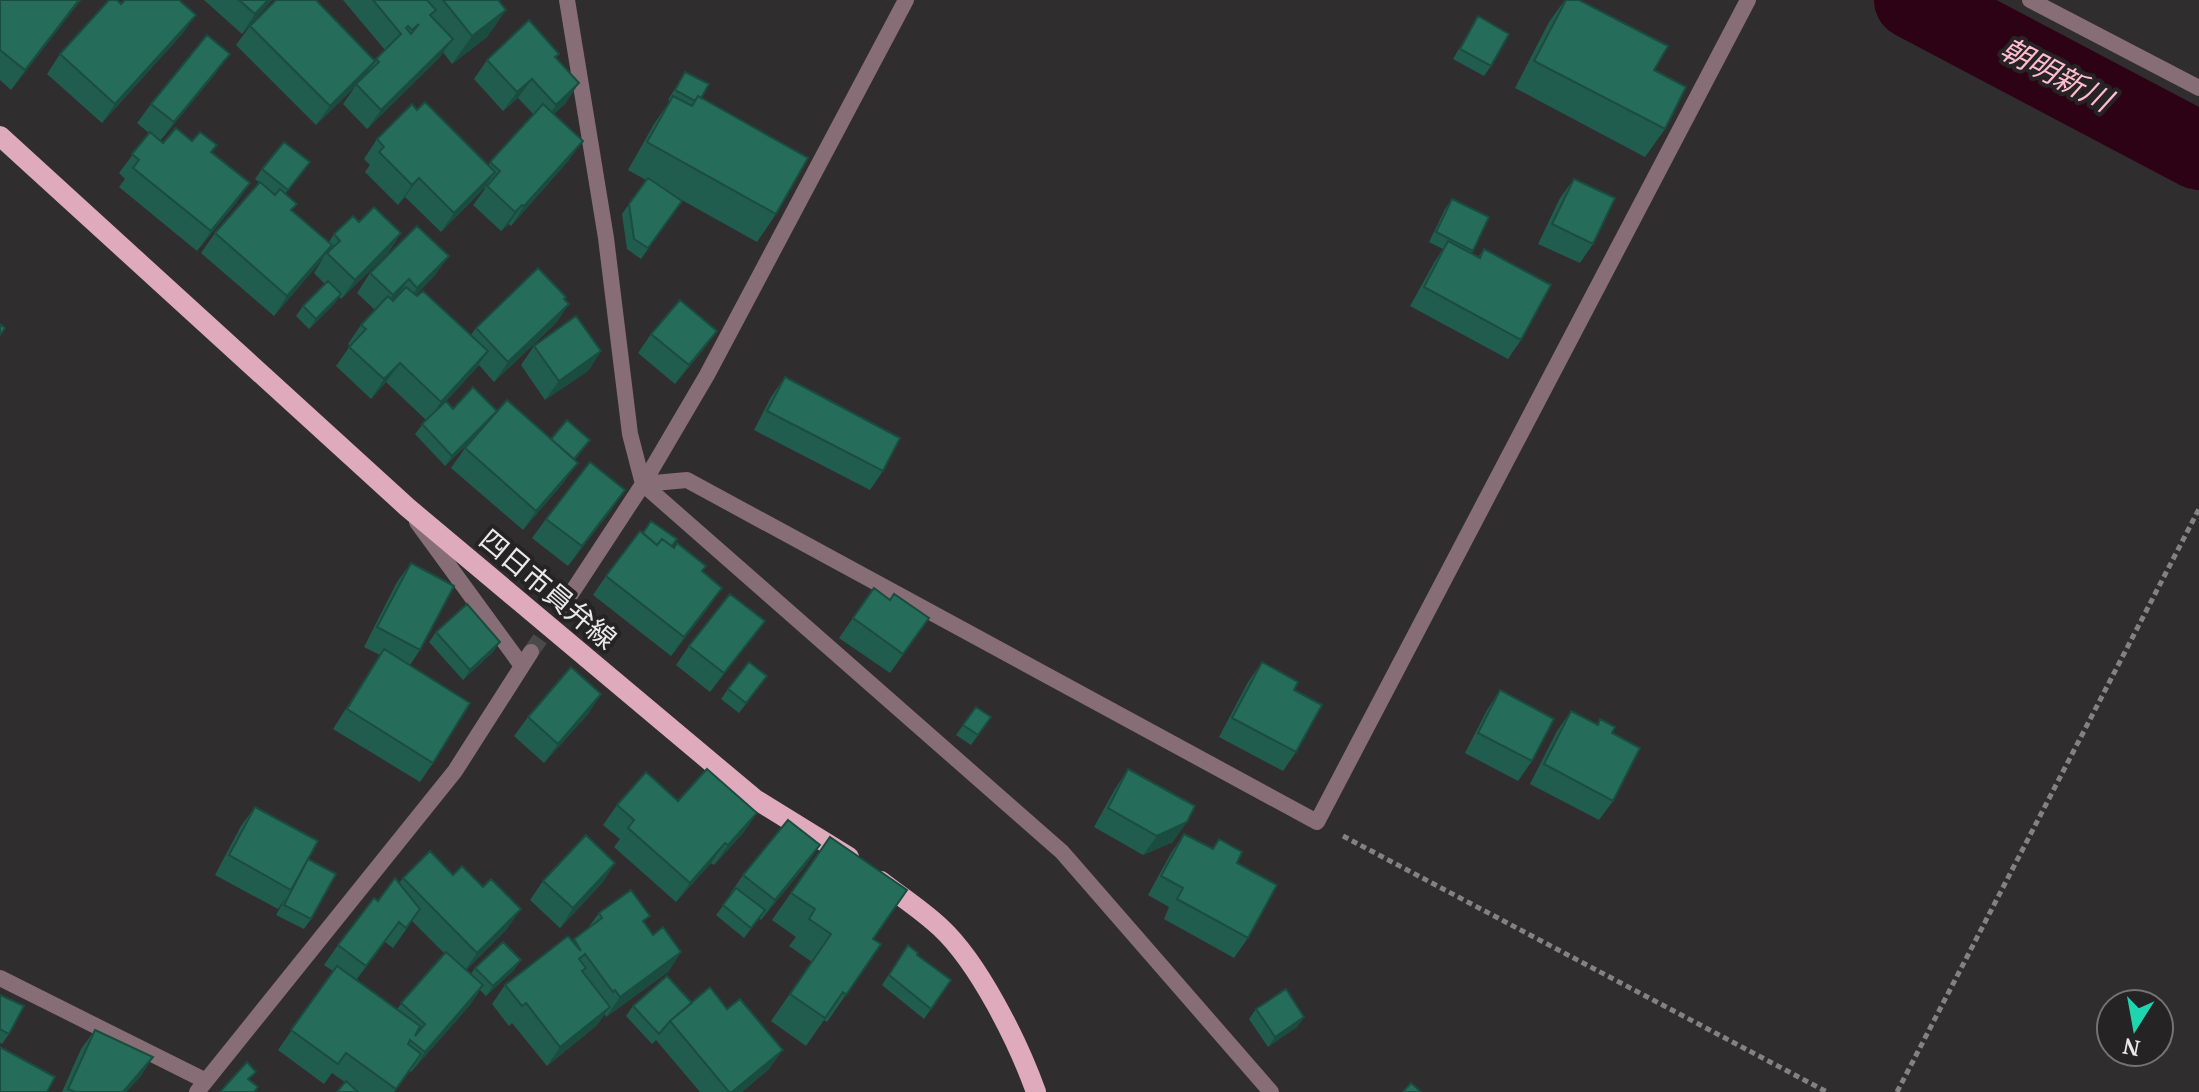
<svg xmlns="http://www.w3.org/2000/svg" width="2199" height="1092" font-family="'PT Serif','Noto Sans JP',serif">
  <style>
    .lines { fill: none; stroke-linecap: round; stroke-linejoin: round }
    .river { stroke: #2e0215; stroke-width: 78 }
    .minor-tunnel { stroke: #4c494a; stroke-width: 16; stroke-dasharray: 16 8; stroke-linecap: butt }
    .path { stroke: #838181; stroke-width: 5; stroke-dasharray: 6 4; stroke-linecap: butt }
    .minor { stroke: #876d75; stroke-width: 16 }
    .tertiary { stroke: #876d75; stroke-width: 16 }
    .primary { stroke: #dfabbc; stroke-width: 20 }
    .wall { fill: #215d4e; fill-rule: evenodd }
    .shaded-wall { fill: #1b4c40 }
    .building { fill: #266c5b; stroke: #1b4c40; stroke-width: 2; fill-rule: evenodd }
    .labels { text-anchor: middle; stroke-width: 8; stroke-linejoin: round; paint-order: stroke }
    .street-label { font-size: 28px; fill: #eae8e8; stroke: #262324 }
    .water-label { font-size: 30px; font-style: italic; fill: #ffbad0; stroke: #262324 }
  </style>
  <rect width="100%" height="100%" fill="#302d2e"/>
  <g class="lines">
    <path class="river" d="M1913,0L2199,151"/>
    <path class="minor-tunnel" d="M531,652L563,606"/>
    <path class="path" d="M1343,836L1827,1092
      M1897,1092L2199,509"/>
    <path class="minor" d="M567,0L606,238L630,434L643,484L1062,852L1271,1092
      M643,484L687,480L1317,822L1748,0
      M417,522L522,666
      M563,606L643,484L707,375L906,0
      M0,978L204,1080
      M197,1092L455,771L531,652"/>
    <path class="tertiary" d="M2030,0L2199,88"/>
    <path class="primary" d="M0,136L407,507L755,799L849,857
      M881,881C900,896 922,910 940,927C979,963 1018,1042 1036,1092"/>
  </g>
  <path class="wall" d="M0,0H81L11,90L0,80Z
    M204,0H272L242,34Z
    M343,0H501L499,1L506,10L487,37L452,64L443,52L439,58L367,129L343,104L355,87L316,125L236,45L250,26L374,60L385,50Z
    M1565,0H1579L1654,70L1665,129L1645,157L1515,88L1549,22Z
    M121,4L196,15L182,34L102,123L47,74L60,54Z
    M1478,16L1491,66L1484,76L1453,59Z
    M559,54L556,58L566,103L554,114L569,160L511,226L509,224L501,231L473,205L485,189L484,188L441,232L405,197L398,205L365,172L370,165L364,159L377,139L417,110L488,165L534,115L518,98L503,111L474,79L487,60Z
    M685,72L776,214L757,242L671,194L682,201L641,259L627,249L622,214L646,180L628,170L654,124L670,101L668,100Z
    M216,73L160,141L163,143L192,141L212,153L250,183L236,203L197,251L119,187L125,179L119,173L149,133L137,123L151,104Z
    M262,169L303,172L285,194L292,210L329,242L334,234L359,222L401,233L388,253L341,299L339,297L334,304L309,329L296,316L303,306L325,284L314,273L324,257L274,316L201,253L215,233L259,182L255,179Z
    M1574,179L1593,244L1580,263L1538,244L1560,198Z
    M1452,199L1473,251L1471,253L1478,257L1484,249L1521,340L1508,359L1410,306L1435,261L1443,249L1429,242L1445,209Z
    M449,256L435,275L416,295L471,335L476,328L564,300L569,304L556,323L494,382L479,365L446,401L453,409L497,411L551,439L590,440L575,460L564,482L523,530L451,468L465,448L478,434L445,466L415,434L426,420L386,382L371,399L336,366L350,346L348,344L361,325L375,310L357,293L370,273Z
    M717,331L703,350L675,384L638,353L651,334Z
    M534,346L601,351L588,371L545,400L521,365Z
    M785,377L883,471L870,490L754,430L771,397Z
    M612,509L568,566L532,538L546,519Z
    M672,546L702,572L709,607L671,656L593,595L606,576Z
    M411,563L420,650L410,665L433,763L420,782L333,729L380,655L364,647L397,582Z
    M874,588L890,600L929,618L890,673L839,638Z
    M765,621L710,692L676,665L689,646Z
    M436,632L500,642L493,652L463,680L429,642Z
    M1262,662L1294,690L1296,752L1283,771L1219,737L1248,682Z
    M767,676L739,713L721,699L728,689Z
    M1500,690L1532,761L1518,781L1465,753L1487,710Z
    M601,694L588,714L544,763L514,736L528,717Z
    M976,707L991,717L971,745L956,735Z
    M1571,711L1597,724L1600,719L1612,733L1613,801L1599,820L1530,784L1557,731Z
    M1128,769L1173,842L1143,855L1094,827L1115,789Z
    M678,801L757,813L743,833L714,865L711,863L676,902L614,847L620,839L603,825L617,805Z
    M255,807L306,862L311,919L304,929L276,915L286,897L278,909L215,875L241,826Z
    M1184,834L1212,849L1219,839L1237,863L1248,938L1234,958L1164,919L1169,907L1148,895L1171,853Z
    M830,837L873,939L881,944L827,1022L824,1020L806,1046L771,1021L812,962L789,946L796,937L772,920Z
    M820,845L806,865L761,920L759,918L744,938L716,915L731,895L730,894L743,875Z
    M615,863L602,883L560,928L530,900L543,881Z
    M403,878L507,929L466,970L471,974L475,968L521,960L514,970L486,996L480,990L470,1005L411,1072L410,1071L394,1092H359L332,1073L324,1084L278,1050L333,971L324,965L338,945L378,901L399,883ZM412,921L444,953L397,1009L356,980L385,942L393,948Z
    M599,913L645,924L653,935L681,952L668,972L606,1017L605,1014L596,1026L547,1066L512,1023L509,1026L492,1004L505,985L573,941L588,928Z
    M908,945L917,955L951,980L924,1019L882,985Z
    M0,995L9,1034L2,1044L0,1043Z
    M692,1003L769,1069L742,1092H700L656,1040L657,1039L652,1044L626,1016L633,1006Z
    M1256,1009L1304,1017L1297,1027L1268,1047L1249,1019Z
    M95,1030L153,1057L140,1077L126,1092H62L81,1049Z"/>
  <path class="shaded-wall" d="M79,0H81L11,90L25,70Z
    M268,0H272L242,34L255,14Z
    M506,10L487,37L452,64L472,36Z
    M196,15L182,34L102,123L115,104Z
    M453,39L439,58L367,129L381,110Z
    M230,54L216,73L160,141L174,122Z
    M375,61L362,80L316,125L330,106Z
    M532,79L518,98L503,111L517,92Z
    M579,83L566,103L543,124L556,105Z
    M583,141L569,160L511,226L524,206Z
    M495,172L482,191L441,232L454,213Z
    M419,178L405,197L398,205L412,185Z
    M250,183L236,203L197,251L211,231Z
    M522,205L509,224L501,231L515,212Z
    M401,233L388,253L341,299L355,280Z
    M332,245L318,265L274,316L287,296Z
    M449,256L435,275L404,307L417,288Z
    M409,279L395,299L379,315L393,295Z
    M341,294L334,304L309,329L316,319Z
    M569,304L556,323L494,382L508,362Z
    M717,331L703,350L675,384L689,365Z
    M488,351L475,370L428,421L441,402Z
    M601,351L588,371L545,400L559,381Z
    M400,363L386,382L371,399L384,379Z
    M497,411L490,421L445,466L452,456Z
    M578,463L564,482L523,530L536,511Z
    M625,490L612,509L568,566L582,546Z
    M722,588L709,607L671,656L684,637Z
    M765,621L751,640L710,692L724,673Z
    M500,642L493,652L463,680L470,670Z
    M601,694L588,714L544,763L558,744Z
    M757,813L743,833L714,865L728,845Z
    M1187,822L1173,842L1143,855L1157,836Z
    M725,843L711,863L676,902L690,883Z
    M820,845L806,865L761,920L775,900Z
    M615,863L602,883L560,928L573,908Z
    M521,909L507,929L463,973L477,953Z
    M399,922L385,942L352,986L366,966Z
    M681,952L668,972L606,1017L620,997Z
    M521,960L514,970L486,996L493,986Z
    M483,985L470,1005L411,1072L425,1052Z
    M610,1007L596,1026L547,1066L560,1047Z
    M1304,1017L1297,1027L1268,1047L1275,1037Z
    M783,1050L769,1069L742,1092H732Z
    M153,1057L140,1077L126,1092H123Z"/>
  <path class="building" d="M0,0H79L25,70L0,50Z
    M109,0H117L121,4L125,0H179L196,15L115,104L60,54Z
    M239,0H268L255,14Z
    M276,0H316L375,61L330,106L250,26Z
    M373,0H427L436,10L430,15L453,39L381,110L356,84L379,62L376,59L401,34ZM419,24L411,34L406,28L408,26L412,30Z
    M443,0H498L506,10L472,36Z
    M1566,0H1579L1668,46L1654,70L1686,87L1665,129L1534,61Z
    M1478,16L1509,34L1491,66L1460,49Z
    M529,20L559,54L555,57L579,83L556,105L532,79L517,92L487,60Z
    M207,35L230,54L174,122L151,104Z
    M685,72L709,84L701,98L698,96L695,101L675,90Z
    M673,96L692,106L698,96L808,158L776,214L647,142Z
    M425,102L495,172L454,213L419,178L412,185L379,152L384,147L377,139L412,104L417,110Z
    M543,104L583,141L524,206L522,205L515,212L487,186L500,171L490,162Z
    M176,128L192,141L200,132L217,145L211,152L250,183L211,231L133,168L139,160L132,154L150,132L163,143Z
    M284,142L310,162L288,190L262,169Z
    M648,178L682,201L648,248L634,239L629,204Z
    M1574,179L1615,198L1593,244L1552,224Z
    M260,182L275,195L280,189L297,204L291,210L332,245L287,296L215,233Z
    M1452,199L1489,217L1473,251L1436,232Z
    M374,207L401,233L355,280L327,253L340,241L334,234L353,216L359,222Z
    M417,226L449,256L417,288L409,279L393,295L370,273Z
    M1448,241L1480,258L1484,249L1551,285L1521,340L1424,287Z
    M538,268L566,297L564,299L569,304L508,362L476,328Z
    M328,281L341,294L316,319L303,306Z
    M406,287L417,296L423,291L488,351L441,402L400,363L384,379L349,347L366,329L361,325L388,296L393,301Z
    M680,300L717,331L689,365L651,334Z
    M576,316L601,351L559,381L534,346Z
    M0,324L5,328L0,335Z
    M785,377L900,438L883,471L767,411Z
    M473,387L497,411L452,456L422,424L446,401L453,409Z
    M507,400L578,463L536,511L465,448Z
    M567,420L590,440L574,459L551,439Z
    M590,462L625,490L582,546L546,519Z
    M651,521L677,539L672,546L662,539L657,545L643,533Z
    M640,531L657,545L662,539L674,548L677,543L706,566L702,571L722,588L684,637L606,576Z
    M411,563L454,586L420,650L377,627Z
    M874,588L890,600L894,594L929,618L903,654L853,618Z
    M730,594L765,621L724,673L689,646Z
    M467,604L500,642L470,670L436,632Z
    M384,649L470,703L433,763L347,709Z
    M749,662L767,676L746,703L728,689Z
    M1262,662L1298,682L1294,690L1322,705L1296,752L1232,718Z
    M571,667L601,694L558,744L528,717Z
    M1500,690L1554,719L1532,761L1478,733Z
    M976,707L991,717L978,735L963,725Z
    M1571,711L1598,725L1600,719L1615,727L1612,733L1640,748L1613,801L1544,764Z
    M707,769L757,813L728,845L725,843L690,883L628,828L634,820L617,805L646,772L678,801Z
    M1128,769L1195,806L1187,822L1157,836L1108,808Z
    M255,807L318,841L291,890L229,855Z
    M788,820L820,845L775,900L743,875Z
    M1184,834L1213,849L1219,839L1242,852L1237,863L1277,885L1248,938L1177,899L1183,888L1161,876Z
    M586,835L615,863L573,908L543,881Z
    M830,837L907,890L873,939L881,944L846,995L843,992L825,1018L790,994L831,934L809,919L815,909L791,893Z
    M430,851L453,875L462,866L483,887L491,879L521,909L477,953L403,878Z
    M308,859L336,874L311,919L284,905Z
    M395,878L420,909L406,928L399,922L366,966L338,945L374,898L378,901Z
    M736,888L765,910L751,928L723,905Z
    M631,890L650,916L643,921L653,935L663,927L681,952L620,997L615,990L613,992L585,954L579,959L586,968L582,971L610,1007L560,1047L526,1003L522,1006L505,985L568,936L581,951L574,939L602,918L599,913Z
    M503,942L521,960L493,986L475,968Z
    M908,945L918,953L917,955L951,980L931,1009L889,975Z
    M446,952L483,985L425,1052L410,1040L408,1044L421,1054L396,1089L346,1053L338,1064L291,1030L337,966L420,1026L415,1036L425,1024L401,1003Z
    M667,976L692,1003L670,1021L659,1034L633,1006Z
    M710,987L727,1009L740,999L783,1050L732,1092H729L670,1021Z
    M1286,989L1304,1017L1275,1037L1256,1009Z
    M0,995L24,1006L9,1034L0,1029Z
    M95,1030L153,1057L123,1092H75L68,1089Z
    M0,1047L55,1077L47,1092H0Z
    M247,1062L256,1072L248,1079L258,1087L254,1092H220Z
    M346,1081L358,1092H337Z
    M1411,1083L1421,1092H1403Z"/>
  <g class="labels">
    <g class="street-label">
      <text transform="translate(548 589) rotate(40)" y="10">四日市員弁線</text>
    </g>
    <g class="water-label">
      <text transform="translate(2056 75) rotate(28)" y="10">朝明新川</text>
    </g>
  </g>
  <g transform="translate(2135 1028) rotate(191)"><circle r="38" fill="#262324" stroke="#747272" stroke-width="2"/>
  <path d="M0-6L14 30L0 20L-14 30Z" fill="#1fd5b0"/>
  <text y="-12" font-size="22" font-weight="bold" text-anchor="middle" fill="#eae8e8">N</text>
  </g>
</svg>
